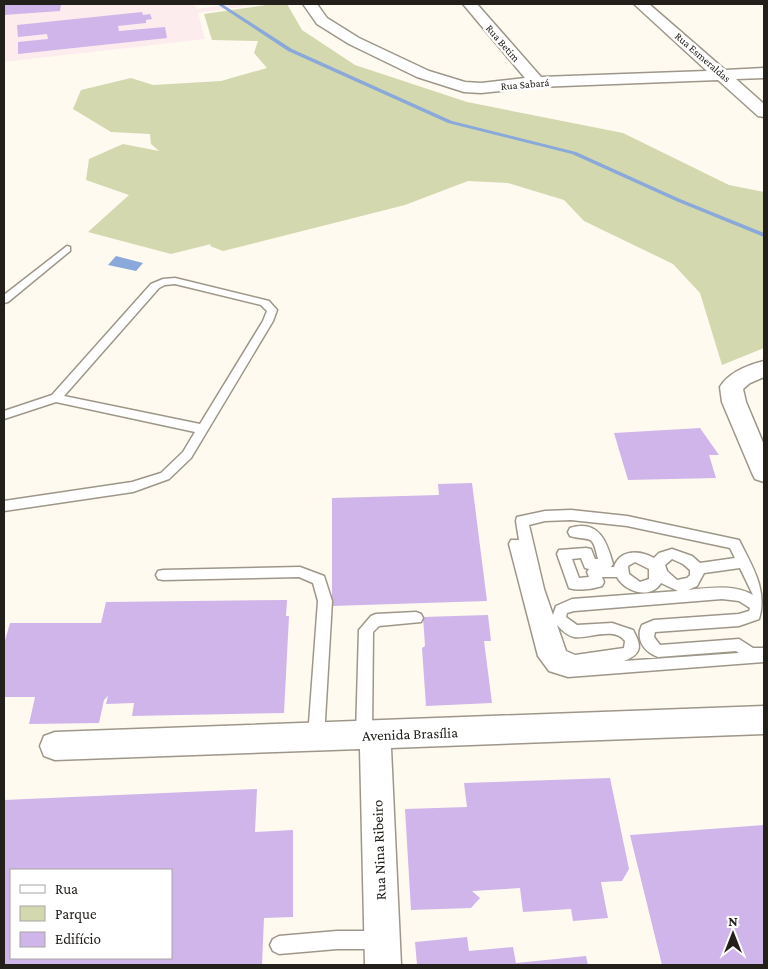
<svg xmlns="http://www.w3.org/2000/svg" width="768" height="969" font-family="'Crimson Pro',serif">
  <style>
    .education { fill: #fceced }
    .green { fill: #d3d8ae }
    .water { fill: #8aa9da }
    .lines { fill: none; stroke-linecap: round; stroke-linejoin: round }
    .stream { fill: #8aa9da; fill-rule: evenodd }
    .building { fill: #cfb5ea; fill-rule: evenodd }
    .service-casing { stroke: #9e9789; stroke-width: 3 }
    .minor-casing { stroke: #9e9789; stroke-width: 3 }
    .service { fill: #fff; fill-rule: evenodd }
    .minor { fill: #fff; fill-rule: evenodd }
    .labels { text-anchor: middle; stroke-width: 5; stroke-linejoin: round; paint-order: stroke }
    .far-street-label { font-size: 11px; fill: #23201b; stroke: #fff }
    .near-street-label { font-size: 15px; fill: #23201b; stroke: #fff }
  </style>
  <rect width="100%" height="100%" fill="#fefaf0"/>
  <polygon class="education" points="4,4 194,4 197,9 230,4 264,4 198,13 205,39 4,62"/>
  <polygon class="green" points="273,4 287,4 302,30 355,65 467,102 623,133 729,185 764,192 764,348 722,365 700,293 673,264 584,221 564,200 508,183 468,181 405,205 223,251 210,246 211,244 171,254 88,232 129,195 86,180 89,159 123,144 159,151 151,144 150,134 111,132 73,109 81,90 131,78 153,85 221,81 267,68 254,53 258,41 212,40 204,14"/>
  <polygon class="water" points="116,256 143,263 136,271 108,265"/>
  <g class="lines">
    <polygon class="stream" points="217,4 222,4 292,49 452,121 576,152 680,199 764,233 764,237 676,201 572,154 448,123 288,51"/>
  </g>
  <g class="building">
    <polygon points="4,4 61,4 60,11 4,15"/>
    <polygon points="142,12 143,15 150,14 152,19 146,20 146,23 118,26 119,31 165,27 167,38 18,54 18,42 48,39 47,34 18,37 17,25"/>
    <polygon points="700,428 719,455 709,455 716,478 628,480 614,433"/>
    <polygon points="472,483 487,601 332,606 332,498 439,495 438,484"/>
    <polygon points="287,600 286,616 289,616 284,713 132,716 134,703 106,704 108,696 104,700 99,723 29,724 35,697 4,697 4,644 10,623 101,623 106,602"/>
    <polygon points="488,615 491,641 484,641 492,703 426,706 422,648 425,646 423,617"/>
    <polygon points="610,778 629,869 622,881 601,882 608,918 573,921 571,909 523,912 520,888 472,891 480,898 471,908 411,910 405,809 467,807 464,783"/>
    <path d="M257 789 255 832 293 830V917L264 918 262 965H4V800ZM11 870H171V958H11Z"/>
    <polygon points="764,825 764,965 662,965 630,835"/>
    <polygon points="467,937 469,951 513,947 516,963 586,956 588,965 417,965 415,942"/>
  </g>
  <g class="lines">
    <g class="service-casing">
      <g id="service">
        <polygon points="67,246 70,247 70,251 8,302 4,303 4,295"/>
        <path d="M175 278 269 301 277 310 273 321 191 458 169 479 133 492 4 511V501L132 482 161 473 183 452 195 432 56 402 4 419V411L52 395 151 284 163 279ZM175 284 261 305 267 311 263 321 200 424 64 396 159 288 165 285Z"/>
        <path d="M571 510 627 516 739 540C752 566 768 590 759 619L739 626 655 632 654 637 660 645 739 639 753 648H764V662L568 677 549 671 538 656 509 544 511 540H519L516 521 517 517 545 511ZM571 520 627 526 730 548 735 558 700 563 692 556 672 549 659 553 654 558C640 550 620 549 614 567H611L613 564C607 542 599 519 570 528L568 532 570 536C591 542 592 532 598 559H595L591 549 586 548 559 550 557 554 569 588C578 591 593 589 602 586L604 582 602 577H617C625 592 651 600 661 583L678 591 572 599 556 606 553 615 544 589 529 525 545 521ZM581 558 585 568 589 569 587 572 589 577 579 578 572 559ZM672 559 683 564 690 570V575L687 578 677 580 667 571 665 565ZM635 562 649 569V579L640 582 629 574 628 566ZM740 568 753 595C733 584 710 588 688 590L697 586 704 573ZM722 599 739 601 750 608 749 611 739 614 654 620 642 625C635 639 644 652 658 657L736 651 739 653 624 661C642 654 642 646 633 630L612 623 577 625 566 617 567 613 574 611ZM557 625C561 629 567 636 574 637 589 639 614 626 625 641L624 648 575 655 566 651Z"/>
        <polygon points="300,567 324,576 332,601 324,737 321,742 316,744 311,742 308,737 318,601 313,583 299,577 163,580 158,579 156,575 158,571 163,570"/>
        <polygon points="416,612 421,614 423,618 421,622 379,626 373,632 372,735 369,740 364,742 359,740 356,735 359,630 371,616 376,614"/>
        <polygon points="337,931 381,931 387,934 390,940 387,946 381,949 337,949 279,954 273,951 270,945 273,939 279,936"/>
      </g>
    </g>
    <g class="minor-casing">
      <g id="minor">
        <polygon points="303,4 317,4 327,18 359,38 429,71 465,82 481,83 525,78 463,4 477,4 541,77 707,71 634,4 649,4 725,70 764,68 764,78 736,79 764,104 764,117 758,116 718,80 537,87 481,93 464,92 417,77 349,44 317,24"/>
        <path d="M764 361V377L750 383 743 389 746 402 764 445V482L755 479 752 473 722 402 720 387C729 372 748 365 764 361Z"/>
        <polygon points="764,706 764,734 391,748 401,965 365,965 360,749 55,760 44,756 40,746 44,736 55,732"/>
      </g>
    </g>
    <use href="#service" class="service"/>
    <use href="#minor" class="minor"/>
  </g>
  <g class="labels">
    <g class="far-street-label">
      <text transform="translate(503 43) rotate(49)" y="4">Rua Betim</text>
      <text transform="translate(703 57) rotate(41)" y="4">Rua Esmeraldas</text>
      <text transform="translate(525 84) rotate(-5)" y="4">Rua Sabará</text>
    </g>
    <g class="near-street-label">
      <text transform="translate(410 734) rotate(-2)" y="5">Avenida Brasília</text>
      <text transform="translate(379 850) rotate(-92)" y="5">Rua Nina Ribeiro</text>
    </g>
  </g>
  <rect width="768" height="969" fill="none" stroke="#23201b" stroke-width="10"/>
  <rect x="10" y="869" width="162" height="90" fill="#ffffff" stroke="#a7a6a4"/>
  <rect x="20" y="885" width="25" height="8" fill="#ffffff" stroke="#a7a6a4"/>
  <text x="55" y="894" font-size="15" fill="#23201b">Rua</text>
  <rect x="20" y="906" width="25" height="15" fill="#d3d8ae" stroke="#a7a6a4"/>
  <text x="55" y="919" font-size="15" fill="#23201b">Parque</text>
  <rect x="20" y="932" width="25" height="15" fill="#cfb5ea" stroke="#a7a6a4"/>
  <text x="55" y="944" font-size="15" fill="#23201b">Edifício</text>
  <g transform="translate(733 934)" stroke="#ffffff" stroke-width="4" paint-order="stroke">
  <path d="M0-4L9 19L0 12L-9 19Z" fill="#23201b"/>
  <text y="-8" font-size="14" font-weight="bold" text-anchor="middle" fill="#23201b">N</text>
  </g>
</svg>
